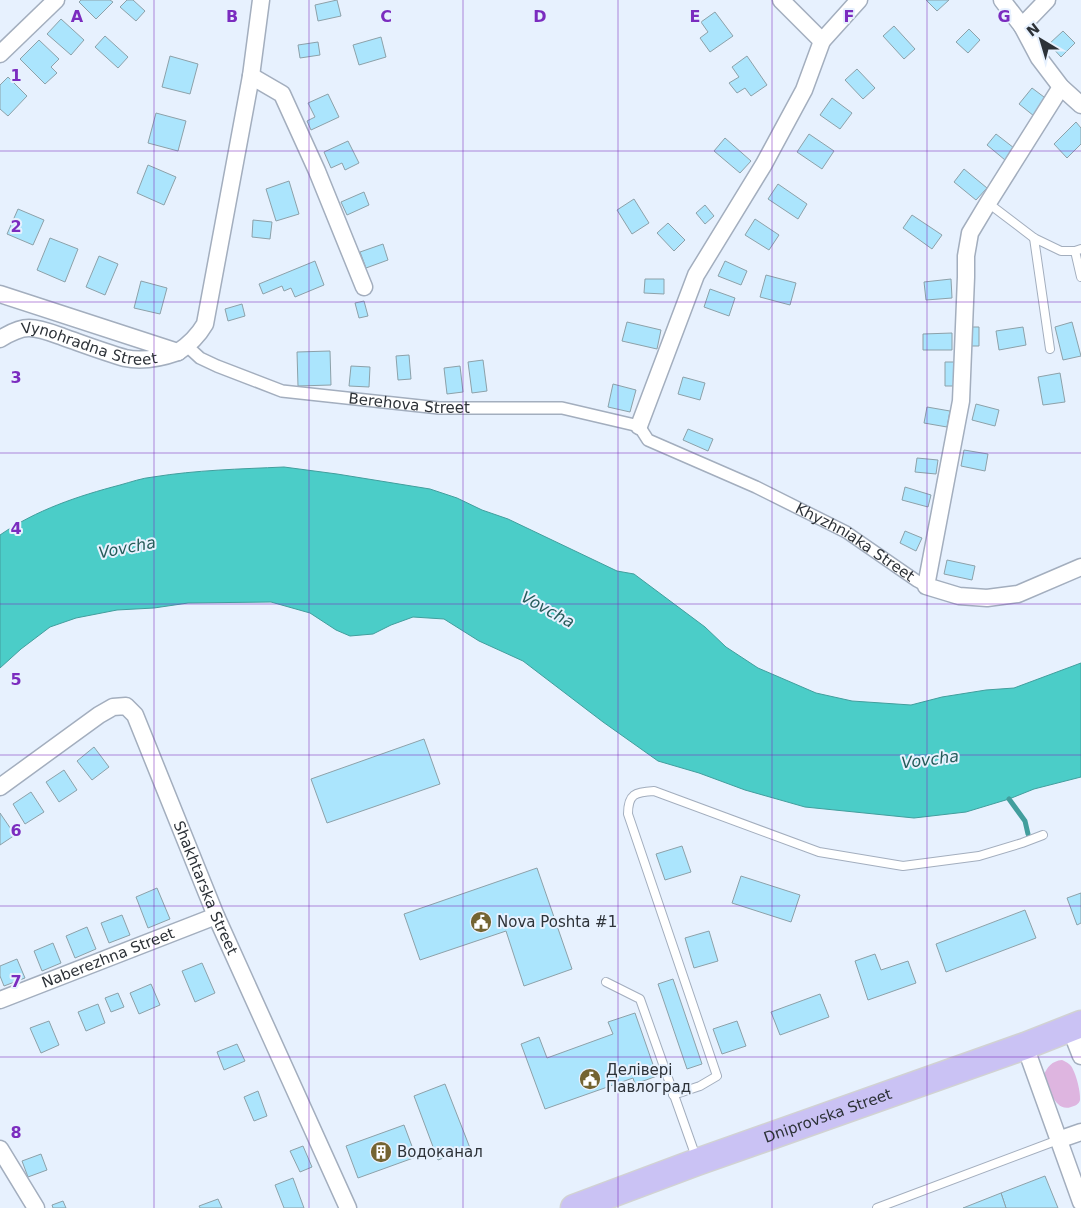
<svg xmlns="http://www.w3.org/2000/svg" width="1081" height="1208" font-family="'DejaVu Sans',sans-serif">
  <style>
    .green { fill: #deb5e0 }
    .water { fill: #4bcdc8; stroke: #429e9d }
    .lines { fill: none; stroke-linecap: round; stroke-linejoin: round }
    .stream { stroke: #429e9d; stroke-width: 5 }
    .building { fill: #abe5fd; stroke: #8da1a9 }
    .service-casing { stroke: #a3aebe; stroke-width: 10 }
    .pedestrian-casing { stroke: #a3aebe; stroke-width: 14 }
    .minor-casing { stroke: #a3aebe; stroke-width: 19 }
    .trunk-casing { stroke: #d1d2d3; stroke-width: 29 }
    .service { stroke: #fff; stroke-width: 8 }
    .pedestrian { stroke: #fff; stroke-width: 11 }
    .minor { stroke: #fff; stroke-width: 16 }
    .trunk { stroke: #cac2f4; stroke-width: 26 }
    .grid { fill: none; stroke: #7b2cbf; stroke-width: 1; stroke-opacity: 0.55 }
    .labels { text-anchor: middle; stroke-width: 4; stroke-linejoin: round; paint-order: stroke }
    .street-label { font-size: 15px; fill: #2d3238; stroke: #e7f1fe }
    .poi-label { font-size: 15px; fill: #2d3238; stroke: #e7f1fe; text-anchor: start }
    .water-label { font-size: 16px; font-style: italic; fill: #255b59; stroke: #e7f1fe }
    .grid-label { font-size: 16px; text-anchor: middle; font-weight: bold; fill: #7b2cbf; stroke: #e7f1fe; stroke-width: 4; stroke-linejoin: round; paint-order: stroke }
  </style>
  <rect width="100%" height="100%" fill="#e7f1fe"/>
  <path class="green" d="M1062 1060C1064 1061 1067 1062 1069 1064 1075 1068 1081 1092 1080 1100 1079 1104 1075 1106 1071 1107 1055 1113 1048 1086 1044 1075 1047 1067 1052 1061 1062 1060Z"/>
  <path class="water" d="M284 467 337 474 430 489 457 498 482 510 508 519 617 571 634 574 705 627 726 647 758 668 816 693 852 701 911 705 942 697 986 690 1014 688 1081 663V777L1034 789 1009 799 966 812 914 818 805 807 745 790 699 773 658 761 603 722 523 661 479 641 444 619 413 617 391 625 373 634 350 636 336 630 310 613 271 602 188 603 154 608 117 610 76 618 50 627 21 649 0 668V535C36 510 78 496 120 485 131 482 142 478 153 477 196 470 240 469 284 467Z"/>
  <g class="lines">
    <polyline class="stream" points="1009,799 1025,821 1028,834"/>
  </g>
  <g class="building">
    <polygon points="81,0 110,0 113,2 96,19 79,2"/>
    <polygon points="127,0 133,0 145,11 136,21 120,7"/>
    <polygon points="337,0 341,16 318,21 315,5"/>
    <polygon points="926,0 949,0 937,11"/>
    <polygon points="715,12 733,36 710,52 700,38 708,32 701,22"/>
    <polygon points="61,19 84,40 71,55 47,34"/>
    <polygon points="894,26 915,49 904,59 883,36"/>
    <polygon points="969,29 980,40 968,53 956,42"/>
    <polygon points="1063,31 1075,43 1061,57 1049,44"/>
    <polygon points="105,36 128,57 118,68 95,47"/>
    <polygon points="381,37 386,57 359,65 353,45"/>
    <polygon points="39,40 59,59 51,67 57,73 45,84 20,59"/>
    <polygon points="318,42 320,55 300,58 298,45"/>
    <polygon points="170,56 198,64 190,94 162,87"/>
    <polygon points="747,56 767,85 751,96 745,88 737,93 729,83 739,77 732,67"/>
    <polygon points="857,69 875,88 863,99 845,80"/>
    <polygon points="8,77 27,96 8,116 0,109 0,85"/>
    <polygon points="1032,88 1048,100 1034,116 1019,104"/>
    <polygon points="328,94 339,117 311,130 307,121 315,117 308,103"/>
    <polygon points="832,98 852,113 840,129 820,115"/>
    <polygon points="156,113 186,121 178,151 148,143"/>
    <polygon points="1076,122 1081,128 1081,144 1067,158 1054,144"/>
    <polygon points="809,134 834,151 822,169 797,152"/>
    <polygon points="996,134 1014,148 1005,160 987,145"/>
    <polygon points="725,138 751,161 740,173 714,151"/>
    <polygon points="348,141 359,163 345,170 342,163 331,168 324,152"/>
    <polygon points="148,165 176,177 164,205 137,193"/>
    <polygon points="964,169 987,188 976,200 954,182"/>
    <polygon points="289,181 299,214 276,221 266,189"/>
    <polygon points="778,184 807,204 798,219 768,199"/>
    <polygon points="364,192 369,205 347,215 341,202"/>
    <polygon points="634,199 649,223 632,234 617,210"/>
    <polygon points="705,205 714,216 705,224 696,213"/>
    <polygon points="18,209 44,220 33,245 7,234"/>
    <polygon points="912,215 942,235 932,249 903,228"/>
    <polygon points="755,219 779,235 769,250 745,235"/>
    <polygon points="253,220 272,222 270,239 252,237"/>
    <polygon points="668,223 685,240 674,251 657,233"/>
    <polygon points="50,238 78,249 65,282 37,270"/>
    <polygon points="383,244 388,260 366,268 360,252"/>
    <polygon points="99,256 118,264 105,295 86,287"/>
    <polygon points="315,261 324,285 295,297 291,288 284,291 282,286 263,294 259,284"/>
    <polygon points="725,261 747,271 741,285 718,276"/>
    <polygon points="766,275 796,283 790,305 760,297"/>
    <polygon points="645,279 664,279 664,294 644,293"/>
    <polygon points="951,279 952,298 926,300 924,282"/>
    <polygon points="141,281 167,288 160,314 134,308"/>
    <polygon points="710,289 735,298 729,316 704,307"/>
    <polygon points="364,301 368,316 359,318 355,303"/>
    <polygon points="242,304 245,316 228,321 225,309"/>
    <polygon points="627,322 661,330 657,349 622,341"/>
    <polygon points="1072,322 1081,356 1063,360 1055,327"/>
    <polygon points="967,327 979,327 979,346 968,346"/>
    <polygon points="1023,327 1026,345 999,350 996,331"/>
    <polygon points="952,333 952,350 923,350 923,334"/>
    <polygon points="330,351 331,385 298,386 297,352"/>
    <polygon points="409,355 411,379 398,380 396,356"/>
    <polygon points="483,360 487,391 472,393 468,362"/>
    <polygon points="945,362 957,362 958,386 945,386"/>
    <polygon points="351,366 370,367 369,387 349,386"/>
    <polygon points="460,366 463,392 447,394 444,368"/>
    <polygon points="1060,373 1065,402 1043,405 1038,377"/>
    <polygon points="683,377 705,383 700,400 678,394"/>
    <polygon points="613,384 636,390 630,412 608,407"/>
    <polygon points="976,404 999,410 995,426 972,420"/>
    <polygon points="927,407 950,411 947,427 924,423"/>
    <polygon points="688,429 713,439 708,451 683,440"/>
    <polygon points="964,450 988,454 985,471 961,466"/>
    <polygon points="917,458 938,460 936,474 915,472"/>
    <polygon points="905,487 931,495 928,507 902,500"/>
    <polygon points="905,531 922,538 916,551 900,543"/>
    <polygon points="947,560 975,566 972,580 944,574"/>
    <polygon points="424,739 440,784 327,823 311,779"/>
    <polygon points="94,747 109,767 92,780 77,761"/>
    <polygon points="64,770 77,790 59,802 46,782"/>
    <polygon points="31,792 44,812 25,824 13,804"/>
    <polygon points="0,813 15,835 0,845"/>
    <polygon points="682,846 691,872 665,880 656,854"/>
    <polygon points="537,868 572,969 524,986 506,931 420,960 404,914"/>
    <polygon points="741,876 800,895 791,922 732,903"/>
    <polygon points="157,888 170,919 148,928 136,897"/>
    <polygon points="1081,893 1081,923 1077,925 1067,898"/>
    <polygon points="1025,910 1036,938 946,972 936,944"/>
    <polygon points="122,915 130,935 109,943 101,923"/>
    <polygon points="87,927 96,949 75,958 66,936"/>
    <polygon points="709,931 718,961 694,968 685,938"/>
    <polygon points="53,943 61,963 42,971 34,951"/>
    <polygon points="875,954 881,970 908,961 916,983 868,1000 855,961"/>
    <polygon points="17,959 25,978 4,986 0,976 0,966"/>
    <polygon points="202,963 215,993 195,1002 182,971"/>
    <polygon points="673,979 702,1064 687,1069 658,984"/>
    <polygon points="151,984 160,1005 139,1014 130,993"/>
    <polygon points="118,993 124,1007 111,1012 105,998"/>
    <polygon points="820,994 829,1017 780,1035 771,1012"/>
    <polygon points="98,1004 105,1023 86,1031 78,1012"/>
    <polygon points="635,1013 657,1076 635,1084 633,1078 545,1109 521,1044 539,1037 547,1058 613,1034 608,1022"/>
    <polygon points="49,1021 59,1045 41,1053 30,1028"/>
    <polygon points="737,1021 746,1046 722,1054 713,1029"/>
    <polygon points="237,1044 245,1061 224,1070 217,1052"/>
    <polygon points="445,1084 470,1148 438,1160 414,1096"/>
    <polygon points="258,1091 267,1116 254,1121 244,1097"/>
    <polygon points="404,1125 416,1157 358,1178 346,1146"/>
    <polygon points="303,1146 312,1167 300,1172 290,1151"/>
    <polygon points="41,1154 47,1170 28,1177 22,1161"/>
    <polygon points="1045,1176 1058,1208 1006,1208 1001,1193"/>
    <polygon points="293,1178 304,1208 284,1208 275,1185"/>
    <polygon points="1001,1193 1006,1208 963,1208"/>
    <polygon points="218,1199 222,1208 200,1208 199,1206"/>
    <polygon points="63,1201 66,1208 53,1208 52,1205"/>
  </g>
  <g class="lines">
    <g class="service-casing">
      <g id="service">
        <polyline points="988,203 1034,238 1061,251 1075,251 1081,249"/>
        <polyline points="1034,238 1050,349"/>
        <polyline points="1075,251 1081,277"/>
        <polyline points="606,982 640,999 696,1157"/>
        <path d="M673 1095 700 1086 717 1076 628 814C628 794 635 792 654 791L819 852 903 866 979 856 1022 843 1043 835"/>
        <polyline points="877,1208 1058,1140"/>
      </g>
    </g>
    <g class="pedestrian-casing">
      <g id="pedestrian">
        <path id="s1" d="M187 346 200 358 217 366 282 391 439 408H562L639 426 648 440 756 487 846 532 917 581 926 586"/>
      </g>
    </g>
    <g class="minor-casing">
      <g id="minor">
        <polyline points="781,0 822,41"/>
        <polyline points="1002,0 1022,26 1047,0"/>
        <polyline points="1022,26 1039,58 1061,87 1081,105"/>
        <polyline points="0,54 56,0"/>
        <polyline points="251,76 282,94 317,171 364,287"/>
        <polyline points="1061,87 988,203 970,233 966,256 966,277 961,401 926,586 959,596 987,598 1018,594 1081,567"/>
        <path d="M0 294 178 352C190 344 198 336 205 324L251 76 261 0"/>
        <path id="s2" d="M0 339C8 334 19 328 29 328 40 328 52 333 63 337 83 344 104 352 125 358 143 362 161 358 178 352"/>
        <polyline points="639,426 696,275 764,164 804,90 822,41 859,0"/>
        <path id="s3" d="M0 787 99 715 113 707 126 706 135 715 216 916 348 1208"/>
        <path id="s4" d="M0 1000 216 916"/>
        <polyline points="1070,1028 1081,1056"/>
        <polyline points="1025,1046 1081,1202"/>
        <polyline points="1058,1140 1081,1132"/>
        <polyline points="0,1149 36,1208"/>
      </g>
    </g>
    <g class="trunk-casing">
      <g id="trunk">
        <path id="s5" d="M574 1208 697 1162 1025 1046 1081 1024"/>
      </g>
    </g>
    <use href="#service" class="service"/>
    <use href="#pedestrian" class="pedestrian"/>
    <use href="#minor" class="minor"/>
    <use href="#trunk" class="trunk"/>
  </g>
  <path class="grid" d="M154 0V1208M309 0V1208M463 0V1208M618 0V1208M772 0V1208M927 0V1208M0 151H1081M0 302H1081M0 453H1081M0 604H1081M0 755H1081M0 906H1081M0 1057H1081"/>
  <defs>
    <g id="civic-disc" transform="scale(1.125)"><circle r="9.5" fill="#746432" stroke="#e7f1fe"/><path d="M-.6-6.5H3V-4.5H.6V-3L4-1V1h2V6H-6V1h2V-1L-.6-3ZM-1.2 2.5V6h2.4V2.5Z" fill="#fff"/></g>
    <g id="building-disc" transform="scale(1.125)"><circle r="9.5" fill="#746432" stroke="#e7f1fe"/><path d="M-4-6H4V6H1V3H-1V6H-4ZM-2.5-4.3h1.7v1.8h-1.7ZM.8-4.3h1.7v1.8H.8ZM-2.5-1h1.7V.8h-1.7ZM.8-1h1.7V.8H.8Z" fill="#fff"/></g>
  </defs>
  <g fill-rule="evenodd">
    <use href="#civic-disc" x="481" y="922"/>
    <use href="#civic-disc" x="590" y="1079"/>
    <use href="#building-disc" x="381" y="1152"/>
  </g>
  <g class="labels">
    <g class="street-label">
      <text dy="5" stroke="none"><textPath href="#s2" startOffset="94">Vynohradna Street</textPath></text>
      <text dy="5" stroke="none"><textPath href="#s1" startOffset="234">Berehova Street</textPath></text>
      <text dy="5" stroke="none"><textPath href="#s1" startOffset="714">Khyzhniaka Street</textPath></text>
      <text dy="5" stroke="none"><textPath href="#s3" startOffset="351">Shakhtarska Street</textPath></text>
      <text dy="5" stroke="none"><textPath href="#s4" startOffset="116">Naberezhna Street</textPath></text>
      <text dy="5" stroke="none"><textPath href="#s5" startOffset="270">Dniprovska Street</textPath></text>
    </g>
    <g class="poi-label">
      <text x="497" y="927">Nova Poshta #1</text>
      <text x="606" y="1075">Делівері<tspan x="606" dy="17">Павлоград</tspan></text>
      <text x="397" y="1157">Водоканал</text>
    </g>
    <g class="water-label">
      <text transform="translate(127 547) rotate(-11)" y="6">Vovcha</text>
      <text transform="translate(548 609) rotate(29)" y="6">Vovcha</text>
      <text transform="translate(930 759) rotate(-7)" y="6">Vovcha</text>
    </g>
  </g>
  <g class="grid-label">
    <text x="77" y="22">A</text>
    <text x="232" y="22">B</text>
    <text x="386" y="22">C</text>
    <text x="540" y="22">D</text>
    <text x="695" y="22">E</text>
    <text x="849" y="22">F</text>
    <text x="1004" y="22">G</text>
    <text x="16" y="81">1</text>
    <text x="16" y="232">2</text>
    <text x="16" y="383">3</text>
    <text x="16" y="534">4</text>
    <text x="16" y="685">5</text>
    <text x="16" y="836">6</text>
    <text x="16" y="987">7</text>
    <text x="16" y="1138">8</text>
  </g>
  <g transform="translate(1041 40) rotate(322)" stroke="#e7f1fe" stroke-width="4" paint-order="stroke">
  <path d="M0-4L9 19L0 12L-9 19Z" fill="#2d3238"/>
  <text y="-8" font-size="14" font-weight="bold" text-anchor="middle" fill="#2d3238">N</text>
  </g>
</svg>
